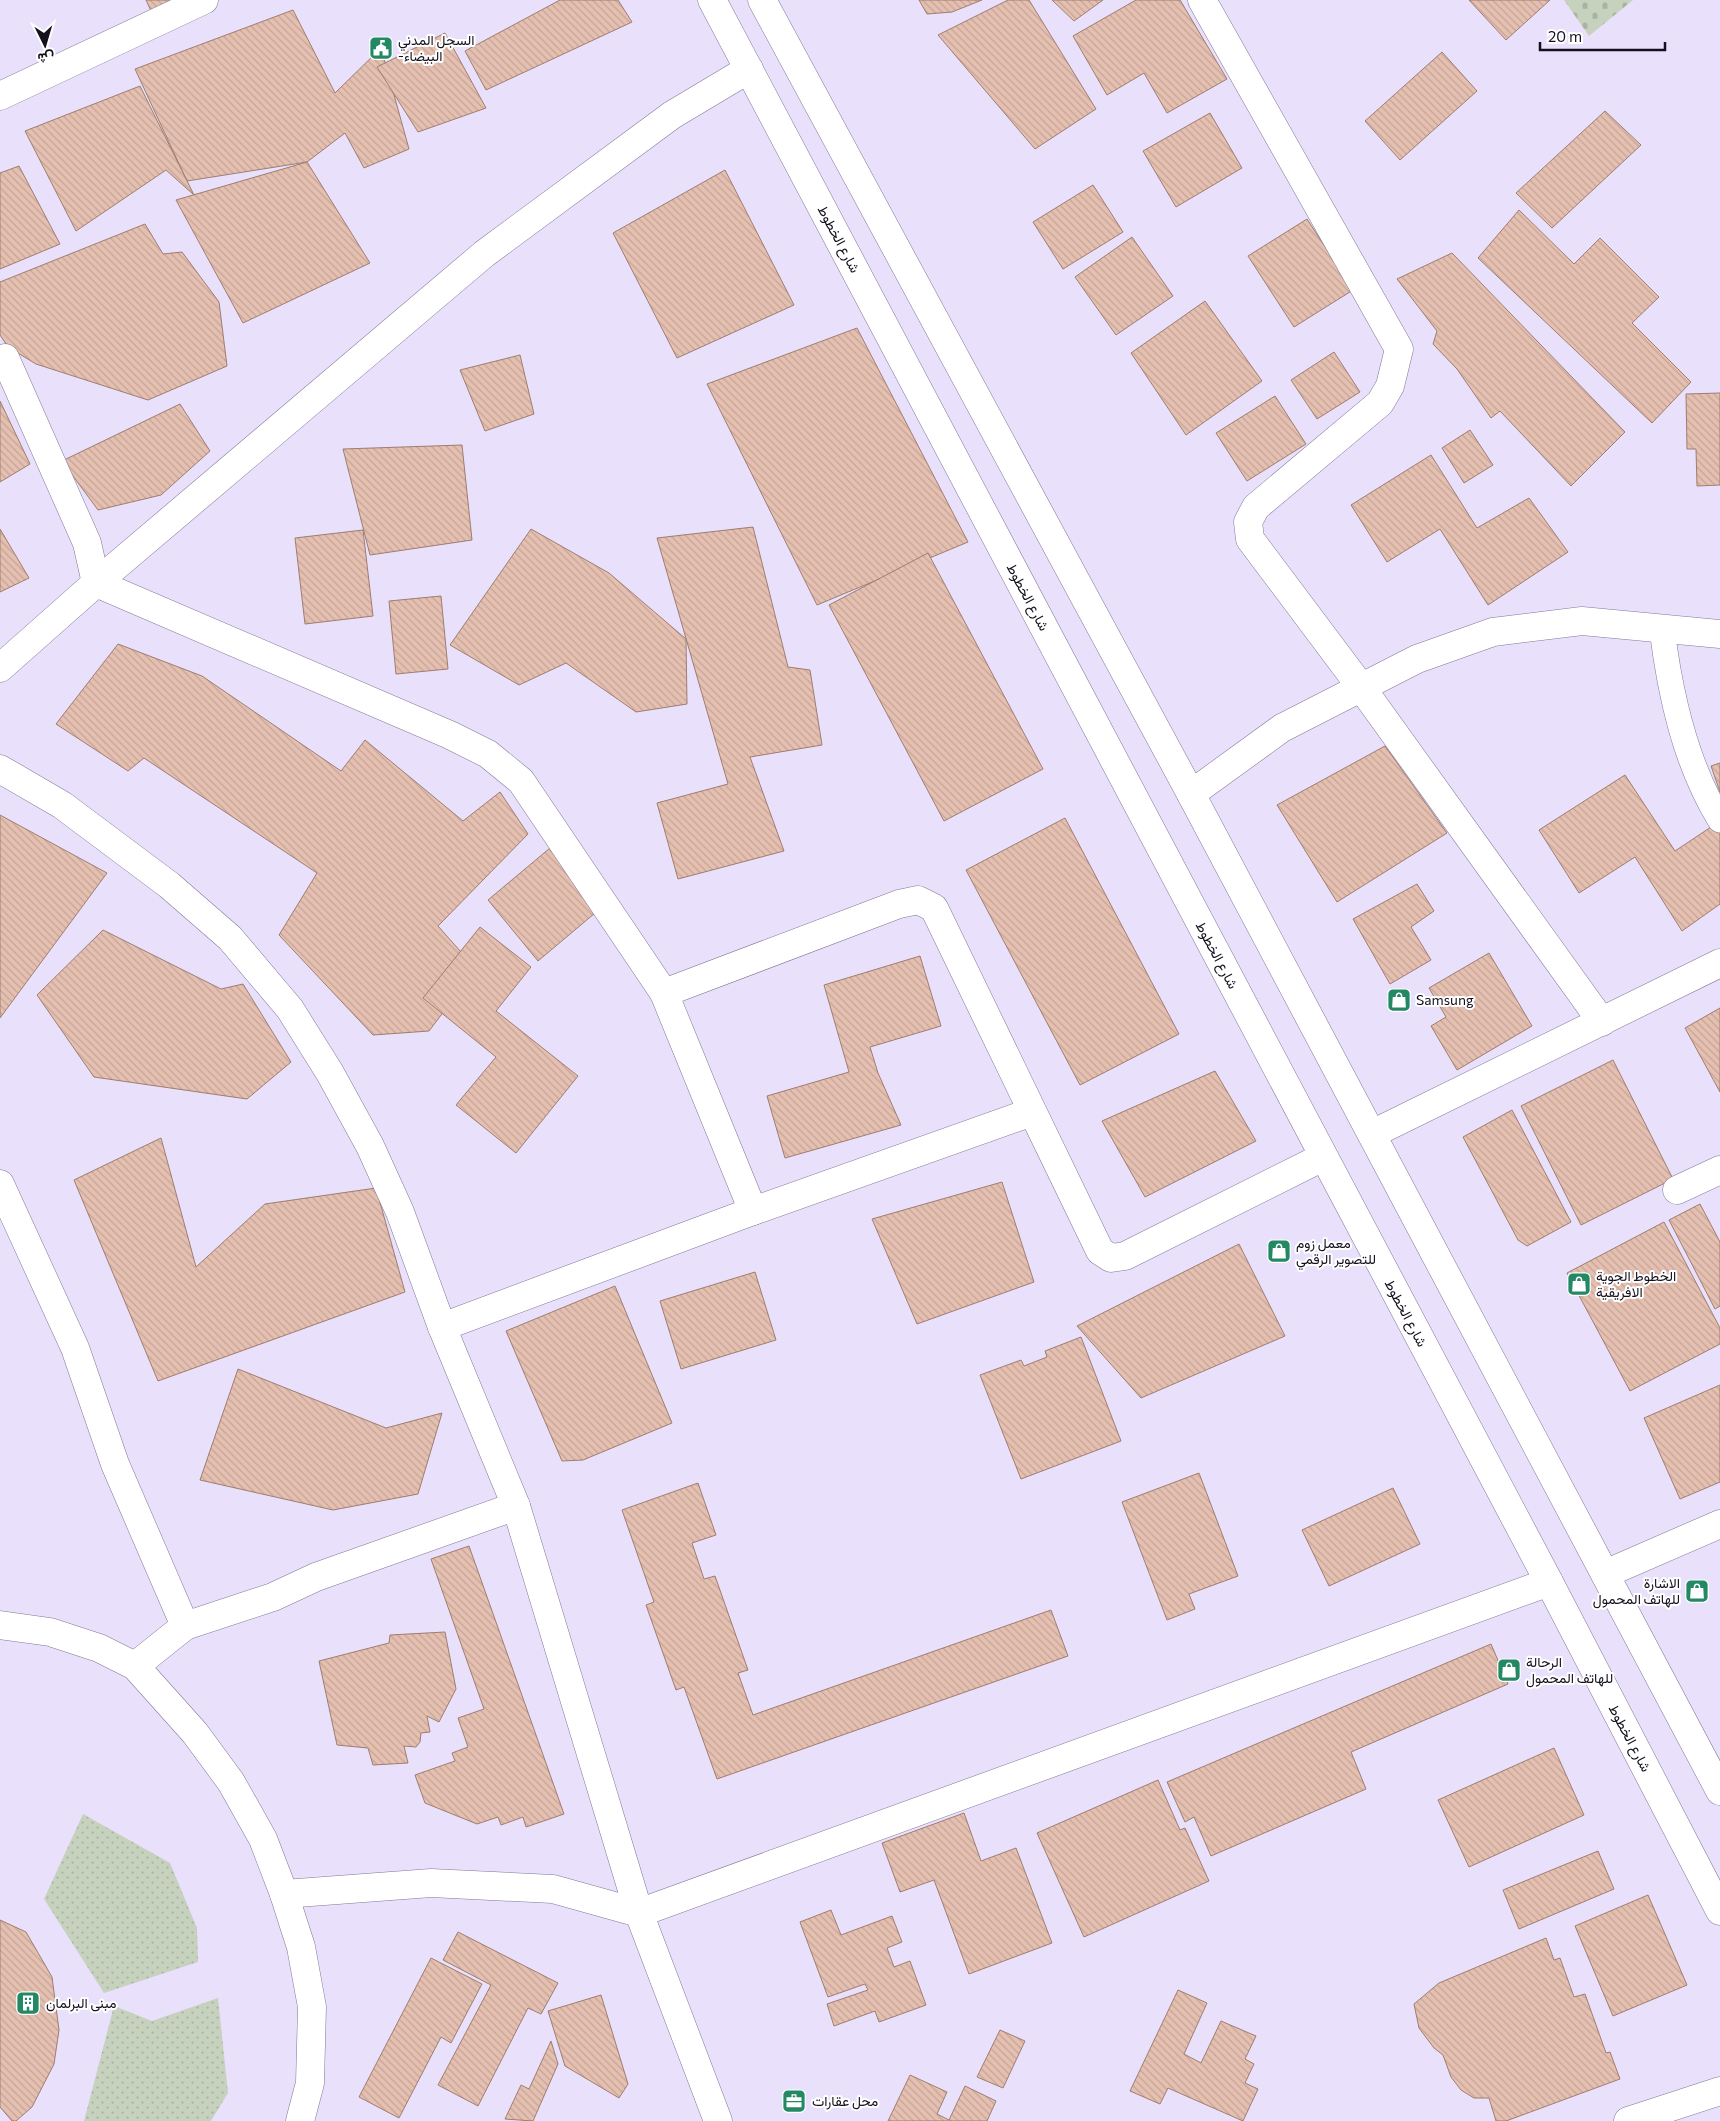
<svg xmlns="http://www.w3.org/2000/svg" width="1720" height="2121" font-family="Commissioner,Vazirmatn,sans-serif">
  <style>
    .cemetery { fill: url(#cemetery-stones) }
    .park { fill: url(#park-dots) }
    .building { fill: url(#building-back-hatch); stroke: #9f7d6f }
    .lines { fill: none; stroke-linecap: round; stroke-linejoin: round }
    .service-casing { stroke: #827897; stroke-width: 26 }
    .minor-casing { stroke: #827897; stroke-width: 29 }
    .tertiary-casing { stroke: #827897; stroke-width: 29 }
    .service { stroke: #fff; stroke-width: 25 }
    .minor { stroke: #fff; stroke-width: 28 }
    .tertiary { stroke: #fff; stroke-width: 28 }
    .labels { text-anchor: middle; stroke-width: 4; stroke-linejoin: round; paint-order: stroke }
    .poi-label { font-size: 14px; fill: #14101c; stroke: #fff; text-anchor: start }
    .street-label { font-size: 14px; fill: #14101c; stroke: #fff }
  </style>
  <defs>
    <pattern id="cemetery-stones" width="16" height="16" patternUnits="userSpaceOnUse" patternTransform="scale(1.25)"><rect width="16" height="16" fill="#c6d2bd"/><path d="M2 7V4a2 2 0 0 1 4 0v3zM10 15v-3a2 2 0 0 1 4 0v3z" fill="#a9b3a2"/></pattern>
    <pattern id="park-dots" width="8" height="8" patternUnits="userSpaceOnUse" patternTransform="scale(1.25)"><rect width="8" height="8" fill="#c6d2bd"/><path d="M2 2h.1M6 6h.1" fill="none" stroke="#a9b3a2" stroke-width="1.8" stroke-linecap="round"/></pattern>
    <pattern id="building-back-hatch" width="6" height="6" patternUnits="userSpaceOnUse" patternTransform="scale(1.25)"><rect width="6" height="6" fill="#e5c0b1"/><path d="M-1 5l2 2M0 0l6 6M5-1l2 2" fill="none" stroke="#c4a498"/></pattern>
  </defs>
  <rect width="100%" height="100%" fill="#e9e0fc"/>
  <polygon class="cemetery" points="1564,0 1633,0 1589,36"/>
  <g class="park">
    <polygon points="83,1814 170,1863 197,1928 198,1962 104,1993 44,1899"/>
    <polygon points="218,1998 228,2093 211,2121 84,2121 114,2006 152,2021"/>
  </g>
  <g class="building">
    <polygon points="146,0 179,0 152,13"/>
    <polygon points="560,0 618,0 632,22 486,90 465,51"/>
    <polygon points="919,0 982,0 952,12 927,14"/>
    <polygon points="1008,0 1029,0 1096,109 1035,149 938,35"/>
    <polygon points="1052,0 1103,0 1074,21"/>
    <polygon points="1136,0 1180,0 1227,79 1167,113 1144,73 1107,95 1073,36"/>
    <polygon points="1469,0 1550,0 1506,40"/>
    <polygon points="293,10 335,93 381,48 409,149 364,168 345,133 307,162 187,181 135,69"/>
    <polygon points="445,33 486,108 418,132 377,67"/>
    <polygon points="1442,52 1477,91 1400,160 1365,121"/>
    <polygon points="140,86 194,195 166,170 76,231 25,131"/>
    <polygon points="1605,111 1641,145 1552,228 1516,193"/>
    <polygon points="1210,113 1242,168 1176,207 1143,151"/>
    <polygon points="307,162 370,263 243,323 176,200"/>
    <polygon points="19,166 60,244 0,269 0,173"/>
    <polygon points="725,170 794,305 677,358 613,233"/>
    <polygon points="1093,185 1123,232 1063,269 1033,222"/>
    <polygon points="1519,210 1574,264 1600,238 1659,297 1632,323 1691,382 1652,423 1478,258"/>
    <polygon points="1307,219 1353,290 1294,327 1248,256"/>
    <polygon points="145,224 163,254 182,252 219,302 227,366 148,400 36,364 8,347 0,335 0,282"/>
    <polygon points="1132,237 1173,296 1116,335 1075,277"/>
    <polygon points="1452,253 1625,432 1571,486 1500,411 1491,418 1457,369 1433,344 1437,331 1397,279"/>
    <polygon points="1205,301 1262,381 1186,435 1131,353"/>
    <polygon points="857,328 968,542 817,605 707,384"/>
    <polygon points="1334,352 1360,392 1317,419 1291,380"/>
    <polygon points="520,355 534,414 485,431 460,370"/>
    <polygon points="1720,393 1720,485 1697,486 1696,449 1687,449 1686,394"/>
    <polygon points="1275,396 1306,444 1247,481 1216,433"/>
    <polygon points="0,401 30,464 0,482"/>
    <polygon points="180,404 210,451 161,495 98,510 62,461"/>
    <polygon points="1470,430 1493,465 1464,483 1442,448"/>
    <polygon points="462,445 472,540 370,555 343,449"/>
    <polygon points="1431,455 1477,528 1529,498 1568,552 1488,605 1440,529 1387,562 1351,505"/>
    <polygon points="753,527 788,667 810,670 822,745 750,757 784,851 678,879 657,803 728,784 657,538"/>
    <polygon points="0,529 29,578 0,592"/>
    <polygon points="531,529 609,573 686,639 687,704 636,712 566,663 519,685 450,645"/>
    <polygon points="363,530 373,616 305,624 295,538"/>
    <polygon points="928,553 1043,769 944,821 829,605"/>
    <polygon points="441,596 448,669 396,674 389,601"/>
    <polygon points="118,644 202,676 341,771 365,740 463,821 500,792 528,834 438,926 476,969 429,1031 373,1035 279,935 317,873 144,758 128,771 56,724"/>
    <polygon points="1385,746 1447,833 1337,902 1277,805"/>
    <polygon points="1720,763 1720,792 1711,766"/>
    <polygon points="1625,775 1675,851 1717,823 1720,827 1720,904 1682,931 1635,857 1579,893 1539,830"/>
    <polygon points="0,815 107,873 0,1018"/>
    <polygon points="1065,818 1179,1034 1080,1085 966,870"/>
    <polygon points="550,848 601,908 538,961 488,900"/>
    <polygon points="1417,884 1434,911 1411,927 1431,960 1390,984 1353,919"/>
    <polygon points="480,927 531,967 496,1011 578,1076 516,1153 456,1105 496,1057 423,998"/>
    <polygon points="103,930 221,989 243,984 291,1062 247,1099 94,1077 37,995"/>
    <polygon points="1489,953 1532,1026 1457,1070 1431,1026 1446,1017 1429,988"/>
    <polygon points="920,956 941,1026 870,1047 878,1073 901,1125 785,1158 767,1096 849,1072 824,985"/>
    <polygon points="1720,1008 1720,1092 1685,1028"/>
    <polygon points="1613,1060 1673,1179 1581,1225 1521,1106"/>
    <polygon points="1215,1071 1256,1141 1145,1197 1102,1121"/>
    <polygon points="1512,1110 1571,1222 1527,1246 1518,1240 1463,1137"/>
    <polygon points="161,1138 196,1267 265,1204 376,1188 405,1292 158,1381 74,1180"/>
    <polygon points="1002,1182 1034,1282 917,1324 872,1219"/>
    <polygon points="1700,1204 1720,1242 1720,1306 1715,1309 1669,1220"/>
    <polygon points="1664,1222 1720,1328 1720,1344 1630,1391 1567,1273"/>
    <polygon points="1239,1244 1285,1336 1141,1398 1077,1326"/>
    <polygon points="755,1272 776,1340 681,1369 660,1301"/>
    <polygon points="615,1286 672,1423 583,1460 562,1461 506,1331"/>
    <polygon points="1081,1337 1121,1441 1021,1479 980,1375 1021,1360 1024,1366 1047,1357 1045,1351"/>
    <polygon points="238,1369 386,1428 442,1413 418,1494 333,1510 200,1480"/>
    <polygon points="1720,1385 1720,1482 1680,1499 1644,1418"/>
    <polygon points="1199,1473 1238,1576 1189,1594 1195,1609 1167,1620 1122,1502"/>
    <polygon points="698,1483 716,1535 692,1543 704,1579 715,1576 748,1670 738,1673 753,1715 1051,1610 1068,1656 717,1779 684,1687 676,1690 646,1605 654,1602 622,1510"/>
    <polygon points="1393,1488 1420,1544 1329,1586 1302,1530"/>
    <polygon points="469,1546 564,1814 526,1827 523,1817 501,1825 498,1817 477,1824 425,1803 415,1775 455,1761 452,1753 468,1747 458,1718 484,1709 431,1559"/>
    <polygon points="445,1632 456,1689 439,1722 427,1716 430,1732 421,1733 420,1742 416,1747 404,1746 408,1763 373,1765 368,1748 337,1745 319,1661 389,1643 390,1635"/>
    <polygon points="1491,1644 1508,1684 1351,1752 1366,1789 1211,1856 1194,1817 1185,1822 1167,1782"/>
    <polygon points="1554,1748 1584,1815 1469,1867 1438,1800"/>
    <polygon points="1158,1780 1180,1830 1185,1828 1209,1881 1084,1937 1037,1833"/>
    <polygon points="964,1813 981,1861 1016,1848 1052,1943 969,1974 934,1880 900,1892 882,1843"/>
    <polygon points="1598,1851 1614,1889 1519,1929 1503,1890"/>
    <polygon points="1648,1895 1687,1985 1613,2016 1575,1926"/>
    <polygon points="831,1910 841,1935 892,1916 902,1942 887,1948 894,1967 910,1961 926,2005 879,2022 875,2011 834,2026 827,2004 868,1990 865,1984 828,1997 800,1922"/>
    <polygon points="0,1920 26,1932 52,1977 59,2030 54,2064 32,2107 16,2121 12,2121 0,2107"/>
    <polygon points="458,1932 558,1983 541,2014 528,2008 478,2106 438,2085 491,1985 443,1960"/>
    <polygon points="1546,1938 1554,1960 1560,1958 1574,1997 1585,1994 1606,2053 1610,2052 1620,2079 1506,2121 1496,2121 1489,2098 1474,2098 1461,2090 1451,2077 1443,2055 1434,2048 1419,2028 1414,2004 1439,1983"/>
    <polygon points="431,1958 482,1984 451,2043 441,2037 399,2118 359,2097"/>
    <polygon points="1178,1990 1207,2003 1184,2054 1201,2063 1221,2021 1256,2036 1245,2059 1254,2064 1245,2083 1258,2089 1243,2121 1168,2088 1160,2104 1130,2091"/>
    <polygon points="601,1995 628,2084 619,2098 565,2066 548,2011"/>
    <polygon points="1000,2030 1025,2041 1003,2088 977,2077"/>
    <polygon points="551,2041 558,2064 533,2121 505,2119 521,2085 529,2089"/>
    <polygon points="910,2075 947,2092 937,2114 949,2120 965,2086 996,2101 987,2121 888,2121"/>
  </g>
  <g class="lines">
    <g class="service-casing">
      <path id="service" d="M1662 629C1670 694 1685 763 1720 820"/>
    </g>
    <g class="minor-casing">
      <g id="minor">
        <polyline points="1202,0 1399,349 1390,386 1380,403 1256,507 1248,522 1250,539 1361,687 1602,1022"/>
        <polyline points="0,96 204,0"/>
        <polyline points="0,360 5,358 87,543 96,583 450,735 488,754 521,781 664,993 899,904 918,900 934,908 1100,1251 1111,1258 1125,1256 1323,1157"/>
        <polyline points="0,668 96,583 484,254 672,115 749,69"/>
        <polyline points="0,769 62,805 169,885 230,938 290,1009 330,1073 370,1146 400,1212 442,1327 516,1506 639,1913 718,2121"/>
        <polyline points="1191,794 1282,728 1417,659 1493,632 1582,621 1720,634"/>
        <polyline points="664,993 753,1211"/>
        <polyline points="1372,1134 1720,963"/>
        <polyline points="0,1184 75,1348 115,1464 185,1626"/>
        <polyline points="1677,1190 1720,1170"/>
        <polyline points="442,1327 753,1211 1032,1112"/>
        <polyline points="1605,1574 1720,1524"/>
        <polyline points="0,1625 50,1632 99,1648 135,1666 195,1733 231,1782 263,1839 284,1894 301,1947 312,2007 310,2083 300,2121"/>
        <polyline points="135,1666 185,1626 273,1597 316,1577 516,1506"/>
        <polyline points="284,1894 431,1883 553,1889 639,1913 1549,1582"/>
        <polyline points="1628,2121 1720,2091"/>
      </g>
    </g>
    <g class="tertiary-casing">
      <g id="tertiary">
        <polyline points="712,0 1549,1582 1720,1911"/>
        <polyline points="762,0 1191,794 1720,1791"/>
      </g>
    </g>
    <use href="#service" class="service"/>
    <use href="#minor" class="minor"/>
    <use href="#tertiary" class="tertiary"/>
  </g>
  <defs>
    <g id="civic-square" transform="scale(1.25)"><rect x="-9" y="-9" width="18" height="18" rx="4" fill="#238863" stroke="#fff"/><path d="M-.6-6.5H3V-4.5H.6V-3L4-1V1h2V6H-6V1h2V-1L-.6-3ZM-1.2 2.5V6h2.4V2.5Z" fill="#fff"/></g>
    <g id="shop-square" transform="scale(1.25)"><rect x="-9" y="-9" width="18" height="18" rx="4" fill="#238863" stroke="#fff"/><path d="M-5-2.5h2.3a2.7 3.5 0 0 1 5.4 0H5L5.5 6h-11ZM-1.5-2.5h3a1.5 2.3 0 0 0-3 0Z" fill="#fff"/></g>
    <g id="building-square" transform="scale(1.25)"><rect x="-9" y="-9" width="18" height="18" rx="4" fill="#238863" stroke="#fff"/><path d="M-4-6H4V6H1V3H-1V6H-4ZM-2.5-4.3h1.7v1.8h-1.7ZM.8-4.3h1.7v1.8H.8ZM-2.5-1h1.7V.8h-1.7ZM.8-1h1.7V.8H.8Z" fill="#fff"/></g>
    <g id="office-square" transform="scale(1.25)"><rect x="-9" y="-9" width="18" height="18" rx="4" fill="#238863" stroke="#fff"/><path d="M-6-3h4V-5.5h4V-3h4V5H-6ZM-1-4.5V-3h2v-1.5ZM-6 0V1H6V0Z" fill="#fff"/></g>
  </defs>
  <g fill-rule="evenodd">
    <use href="#civic-square" x="381" y="48"/>
    <use href="#shop-square" x="1399" y="1000"/>
    <use href="#shop-square" x="1279" y="1251"/>
    <use href="#shop-square" x="1579" y="1284"/>
    <use href="#shop-square" x="1697" y="1591"/>
    <use href="#shop-square" x="1509" y="1670"/>
    <use href="#building-square" x="28" y="2003"/>
    <use href="#office-square" x="794" y="2101"/>
  </g>
  <g class="labels">
    <g class="poi-label">
      <text x="398" y="45">السجل المدني<tspan x="398" dy="16">-البيضاء</tspan></text>
      <text x="1416" y="1005">Samsung</text>
      <text x="1296" y="1248">معمل زوم<tspan x="1296" dy="16">للتصوير الرقمي</tspan></text>
      <text x="1596" y="1281">الخطوط الجوية<tspan x="1596" dy="16">الافريقية</tspan></text>
      <text x="1680" y="1588" text-anchor="end">الاشارة<tspan x="1680" dy="16">للهاتف المحمول</tspan></text>
      <text x="1526" y="1667">الرحالة<tspan x="1526" dy="16">للهاتف المحمول</tspan></text>
      <text x="46" y="2008">مبنى البرلمان</text>
      <text x="812" y="2106">محل عقارات</text>
    </g>
    <g class="street-label">
      <text transform="translate(839 239) rotate(62)" y="5">شارع الخطوط</text>
      <text transform="translate(1028 597) rotate(62)" y="5">شارع الخطوط</text>
      <text transform="translate(1217 955) rotate(62)" y="5">شارع الخطوط</text>
      <text transform="translate(1406 1313) rotate(62)" y="5">شارع الخطوط</text>
      <text transform="translate(1630 1738) rotate(62)" y="5">شارع الخطوط</text>
    </g>
  </g>
  <g transform="translate(45 45) rotate(175)" stroke="#ffffff" stroke-width="4" paint-order="stroke">
  <path d="M0-4L9 19L0 12L-9 19Z" fill="#14101c"/>
  <text y="-8" font-size="14" font-weight="bold" text-anchor="middle" fill="#14101c">ش</text>
  </g>
  <path d="M1540 42v8h125v-8" fill="none" stroke="#14101c" stroke-width="2.5"/>
  <text x="1548" y="42" font-size="15" fill="#14101c" stroke="#ffffff" stroke-width="4" paint-order="stroke">20 m</text>
</svg>
